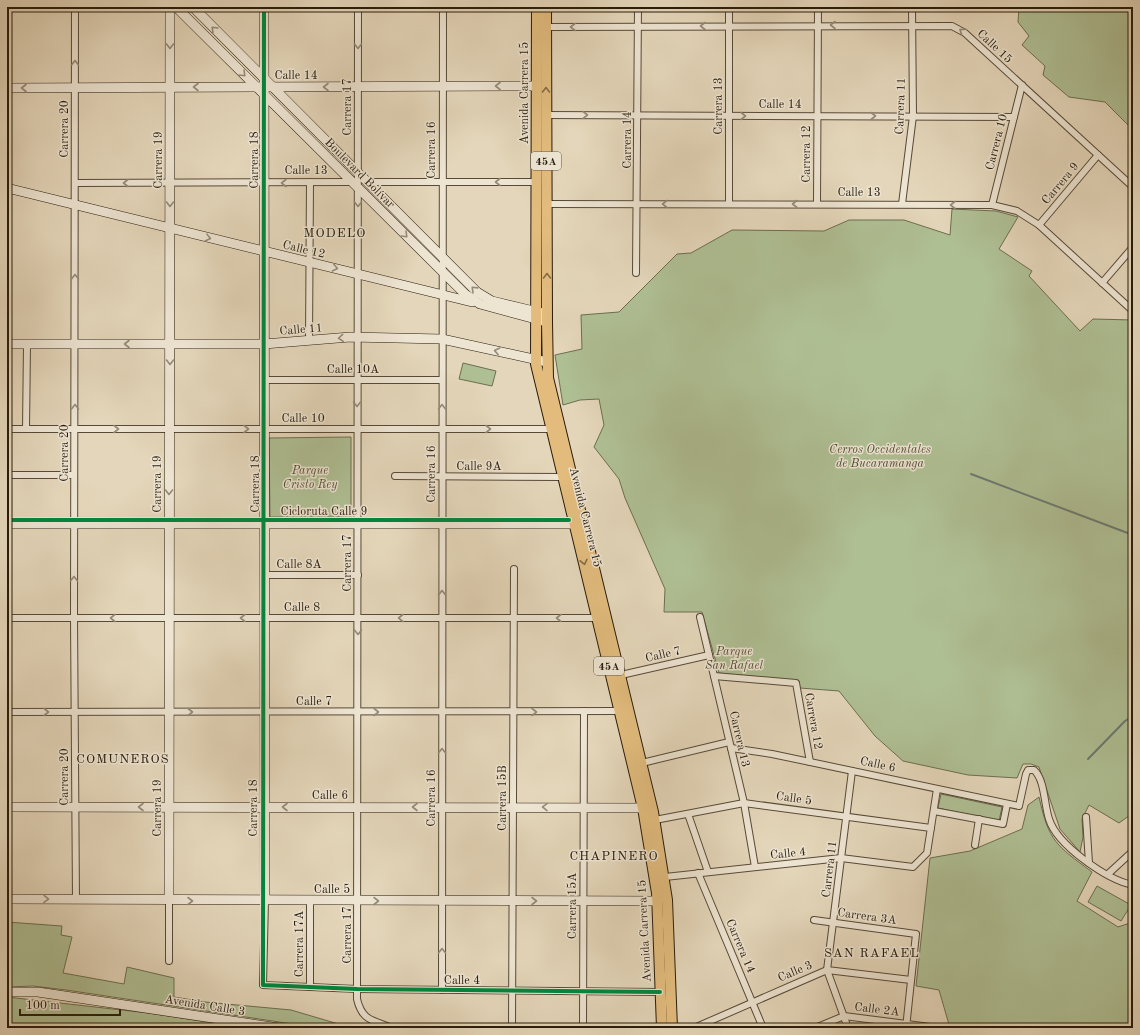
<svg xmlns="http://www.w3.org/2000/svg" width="1140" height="1035" font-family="'Old Standard TT',serif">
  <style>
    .green { fill: #afbf94; stroke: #6c6e50 }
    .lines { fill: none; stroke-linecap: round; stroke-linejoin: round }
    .stream { stroke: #6b7a72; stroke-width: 2 }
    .street-casing { stroke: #574a37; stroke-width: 8 }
    .secondary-casing { stroke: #281c0b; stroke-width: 10 }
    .primary-casing { stroke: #281c0b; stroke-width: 12 }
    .street { stroke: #ede4d2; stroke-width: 6 }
    .secondary { stroke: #ede4d2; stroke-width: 9 }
    .primary { stroke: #e2bb7d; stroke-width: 10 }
    .cycleway-casing { stroke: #ede4d2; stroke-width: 6 }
    .cycleway { stroke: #00873e; stroke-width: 4 }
    .oneway { stroke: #948a78 }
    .oneway2 { stroke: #856c44 }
    .labels { text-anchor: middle; stroke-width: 3; stroke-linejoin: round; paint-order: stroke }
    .shield { fill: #ede4d2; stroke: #635847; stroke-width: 1 }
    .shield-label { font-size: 11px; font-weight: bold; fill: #281c0b }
    .street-label { font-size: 12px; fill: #281c0b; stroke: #ede4d2 }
    .park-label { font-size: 12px; font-style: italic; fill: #504d34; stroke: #ede4d2 }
    .neighbourhood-label { font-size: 13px; letter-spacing: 1px; fill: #281c0b; stroke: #ede4d2 }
  </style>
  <rect width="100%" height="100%" fill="#e4d6ba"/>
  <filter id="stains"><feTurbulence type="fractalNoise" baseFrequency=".005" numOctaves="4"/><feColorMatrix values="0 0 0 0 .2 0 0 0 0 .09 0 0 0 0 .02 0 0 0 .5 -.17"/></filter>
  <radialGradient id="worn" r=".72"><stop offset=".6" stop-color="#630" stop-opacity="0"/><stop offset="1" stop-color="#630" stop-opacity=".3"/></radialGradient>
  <g class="green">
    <polygon points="1019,7 1133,7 1133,130 1105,102 1069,97 1043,75 1045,66 1022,45 1029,36 1018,22"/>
    <polygon points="952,209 996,211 1018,217 999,249 1032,271 1029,276 1080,331 1093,319 1133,320 1133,813 1119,823 1089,805 1082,819 1083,837 1080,852 1060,829 1039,767 1031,764 1023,764 1017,778 968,775 903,761 875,736 839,691 800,688 799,681 719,673 702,612 664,612 665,589 625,498 619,479 594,447 604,425 599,399 580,400 563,405 555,355 582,349 581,315 619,312 677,254 691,253 732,230 824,231 849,220 904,220 950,235"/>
    <polygon points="463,363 496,371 492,386 459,379"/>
    <polygon points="351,437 351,517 270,517 269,438"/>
    <polygon points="941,794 1002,807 999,821 938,808"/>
    <path d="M1039 797C1049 842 1056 845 1092 872L1077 901 1118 927 1133 922V1028H950L939 990 916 986 930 858 970 851 1022 829 1028 805Z"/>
    <polygon points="1097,886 1131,905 1121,921 1088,902"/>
    <polygon points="7,922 62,926 61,935 72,937 63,973 124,984 127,967 174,978 174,997 205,1002 291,1010 352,1028 319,1028 66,990 33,986 7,987"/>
    <polygon points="7,997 148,1013 247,1028 7,1028"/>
  </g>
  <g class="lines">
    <g class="stream">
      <polyline points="971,474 1133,535"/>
      <polyline points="1088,759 1125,721 1133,716"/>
    </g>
    <g class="street-casing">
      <g id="street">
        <polyline points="75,7 74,618 76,900"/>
        <path d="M358 7 357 999C362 1021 373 1020 392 1028"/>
        <polyline points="545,27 952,26 965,33 1133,187"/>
        <polyline points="546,115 1014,117"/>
        <polyline points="367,182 537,182"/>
        <polyline points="76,183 353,182"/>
        <polyline points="547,204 992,205 1017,211 1039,225 1133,311"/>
        <polyline points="729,204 729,7"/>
        <polyline points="817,204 818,7"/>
        <polyline points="902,204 913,116 912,7"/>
        <polyline points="992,205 1022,85"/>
        <polyline points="1039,225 1098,155"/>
        <polyline points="636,273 638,7"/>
        <polyline points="1102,283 1133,247"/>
        <polyline points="309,341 310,182"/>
        <polyline points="265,380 442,380"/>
        <polyline points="7,429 551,429"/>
        <polyline points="26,429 27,344"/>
        <polyline points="7,475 74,475"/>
        <polyline points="395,476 563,477"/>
        <polyline points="265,575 358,575"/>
        <polyline points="700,617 744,803 755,867"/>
        <polyline points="7,618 598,618"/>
        <polyline points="621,675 709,655"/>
        <polyline points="714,676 796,683 810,762"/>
        <polyline points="7,712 620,711"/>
        <path d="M731 748 772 754 1019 806 1026 774 1028 770H1034C1045 780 1044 804 1049 819 1057 845 1107 880 1133 885"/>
        <polyline points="642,763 729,742"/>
        <polyline points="934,811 1003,824 1007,804"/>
        <polyline points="688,814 708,872"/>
        <polyline points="1086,817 1089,863"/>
        <polyline points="655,820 744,803 931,828"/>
        <polyline points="975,845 979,819"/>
        <polyline points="698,873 763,1028"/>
        <polyline points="1108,874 1133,851"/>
        <polyline points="665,877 841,858 913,867 927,853 937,789"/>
        <polyline points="169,901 169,961"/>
        <polyline points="265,901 263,985 357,989 660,992"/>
        <polyline points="814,920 916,934 906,1028"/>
        <polyline points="310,987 310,901"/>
        <polyline points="442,990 443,7"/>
        <polyline points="512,1028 514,569"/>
        <polyline points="583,1028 584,711"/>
        <polyline points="694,1028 827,970 911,980"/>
        <polyline points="815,1028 844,1016 938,1028"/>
        <polyline points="848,1028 827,970 852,771"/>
      </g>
    </g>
    <g class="secondary-casing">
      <g id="secondary">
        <polyline points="176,7 465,294 480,304 543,321"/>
        <polyline points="193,7 477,292 492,301 542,313"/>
        <polyline points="264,7 265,901"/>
        <polyline points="7,88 537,86"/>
        <polyline points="7,188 472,302"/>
        <polyline points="7,344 264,344 350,337 442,339 547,362"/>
        <polyline points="7,524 582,524"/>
        <polyline points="7,807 650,808"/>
        <polyline points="7,899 657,901"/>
        <polyline points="169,901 170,7"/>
        <polyline points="7,992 38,992 279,1028"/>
      </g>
    </g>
    <g class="primary-casing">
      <g id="primary">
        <polyline points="537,7 536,364 643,808 657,893 662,1028"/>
        <polyline points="546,7 547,322 548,378 653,812 667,900 672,1028"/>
      </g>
    </g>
    <use href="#street" class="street"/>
    <use href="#secondary" class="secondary"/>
    <use href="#primary" class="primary"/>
    <g class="cycleway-casing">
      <g id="cycleway">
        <polyline points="264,7 263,985 357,989 660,992"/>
        <polyline points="7,520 569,520"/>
      </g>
    </g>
    <use href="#cycleway" class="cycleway"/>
  </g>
  <defs><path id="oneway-chevron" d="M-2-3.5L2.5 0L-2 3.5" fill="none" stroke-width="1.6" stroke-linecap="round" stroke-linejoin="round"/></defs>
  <g class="oneway">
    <use href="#oneway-chevron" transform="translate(833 25) rotate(180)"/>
    <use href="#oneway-chevron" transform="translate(703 26) rotate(180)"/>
    <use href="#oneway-chevron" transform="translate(573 27) rotate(180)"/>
    <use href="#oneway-chevron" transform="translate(214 29) rotate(-135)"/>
    <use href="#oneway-chevron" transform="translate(962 31) rotate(-146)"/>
    <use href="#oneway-chevron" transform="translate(170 46) rotate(90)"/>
    <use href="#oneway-chevron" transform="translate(358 46) rotate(90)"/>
    <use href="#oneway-chevron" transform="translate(75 63) rotate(-90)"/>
    <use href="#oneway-chevron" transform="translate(243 74) rotate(45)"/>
    <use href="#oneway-chevron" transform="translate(498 86) rotate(180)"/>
    <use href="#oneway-chevron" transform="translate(196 87) rotate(180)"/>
    <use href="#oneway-chevron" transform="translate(326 87) rotate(180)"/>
    <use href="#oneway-chevron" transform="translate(24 88) rotate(180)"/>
    <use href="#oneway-chevron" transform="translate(585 115)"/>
    <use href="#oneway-chevron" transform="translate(743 116)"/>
    <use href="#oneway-chevron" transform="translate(873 116)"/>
    <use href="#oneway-chevron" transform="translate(498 182) rotate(180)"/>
    <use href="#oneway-chevron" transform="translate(126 183) rotate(180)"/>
    <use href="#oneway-chevron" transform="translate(284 183) rotate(180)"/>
    <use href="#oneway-chevron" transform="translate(170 204) rotate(90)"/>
    <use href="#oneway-chevron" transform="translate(358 204) rotate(90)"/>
    <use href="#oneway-chevron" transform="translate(665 204) rotate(-180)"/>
    <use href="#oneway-chevron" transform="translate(795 204) rotate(-180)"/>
    <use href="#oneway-chevron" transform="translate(953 205) rotate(-180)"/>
    <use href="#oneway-chevron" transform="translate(405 235) rotate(45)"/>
    <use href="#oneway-chevron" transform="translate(208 238) rotate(14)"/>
    <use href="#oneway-chevron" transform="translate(335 268) rotate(13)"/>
    <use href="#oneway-chevron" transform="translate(75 277) rotate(-90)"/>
    <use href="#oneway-chevron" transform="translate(474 289) rotate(-136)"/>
    <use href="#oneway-chevron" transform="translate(341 338) rotate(175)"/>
    <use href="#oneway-chevron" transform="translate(127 344) rotate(-180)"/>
    <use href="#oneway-chevron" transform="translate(497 351) rotate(-167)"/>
    <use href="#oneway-chevron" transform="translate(170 362) rotate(90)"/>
    <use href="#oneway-chevron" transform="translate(357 404) rotate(90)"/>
    <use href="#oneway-chevron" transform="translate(75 407) rotate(-90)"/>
    <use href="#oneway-chevron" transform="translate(442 407) rotate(-90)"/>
    <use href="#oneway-chevron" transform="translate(116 429)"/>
    <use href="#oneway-chevron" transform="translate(246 429)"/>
    <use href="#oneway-chevron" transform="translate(488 429)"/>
    <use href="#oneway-chevron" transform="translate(169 492) rotate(90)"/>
    <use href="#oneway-chevron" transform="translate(74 579) rotate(-90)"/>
    <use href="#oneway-chevron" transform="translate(442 593) rotate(-90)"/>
    <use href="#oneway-chevron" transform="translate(113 618) rotate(180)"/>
    <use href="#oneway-chevron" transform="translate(243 618) rotate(-180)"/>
    <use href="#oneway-chevron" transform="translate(401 618) rotate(180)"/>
    <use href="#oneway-chevron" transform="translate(559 618) rotate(180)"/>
    <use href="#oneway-chevron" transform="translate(358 632) rotate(90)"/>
    <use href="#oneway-chevron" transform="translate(46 712)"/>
    <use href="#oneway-chevron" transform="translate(190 712)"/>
    <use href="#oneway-chevron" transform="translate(376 712)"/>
    <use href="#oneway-chevron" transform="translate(534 712)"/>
    <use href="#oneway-chevron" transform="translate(442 751) rotate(-90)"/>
    <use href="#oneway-chevron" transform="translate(141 807) rotate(180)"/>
    <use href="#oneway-chevron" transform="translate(285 807) rotate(-180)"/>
    <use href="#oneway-chevron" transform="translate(415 807) rotate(180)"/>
    <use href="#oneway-chevron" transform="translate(545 807) rotate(-179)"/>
    <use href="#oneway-chevron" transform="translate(46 899) rotate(1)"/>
    <use href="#oneway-chevron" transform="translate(190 901)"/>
    <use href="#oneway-chevron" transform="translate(376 901)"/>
    <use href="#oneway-chevron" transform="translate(534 901)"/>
    <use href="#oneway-chevron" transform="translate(442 951) rotate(-90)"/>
  </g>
  <g class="oneway2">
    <use href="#oneway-chevron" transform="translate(546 90) rotate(-90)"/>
    <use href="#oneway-chevron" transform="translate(547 276) rotate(-90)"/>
    <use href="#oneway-chevron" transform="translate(584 562) rotate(77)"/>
  </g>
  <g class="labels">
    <g class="shield">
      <rect x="531" y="152" width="30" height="18" rx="3"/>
      <rect x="594" y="657" width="30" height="18" rx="3"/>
    </g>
    <g class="shield-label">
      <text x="546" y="165">45A</text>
      <text x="609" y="670">45A</text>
    </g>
    <g class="street-label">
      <text transform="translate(995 46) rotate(43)" y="4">Calle 15</text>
      <text x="296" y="79">Calle 14</text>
      <text transform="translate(524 93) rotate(-90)" y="4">Avenida Carrera 15</text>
      <text x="780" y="108">Calle 14</text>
      <text transform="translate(718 106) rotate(-90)" y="4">Carrera 13</text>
      <text transform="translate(900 106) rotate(-88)" y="4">Carrera 11</text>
      <text transform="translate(347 107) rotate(-90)" y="4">Carrera 17</text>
      <text transform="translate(64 129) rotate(-90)" y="4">Carrera 20</text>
      <text transform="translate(627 140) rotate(-90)" y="4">Carrera 14</text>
      <text transform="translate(996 142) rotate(-76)" y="4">Carrera 10</text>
      <text transform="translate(431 150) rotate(-90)" y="4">Carrera 16</text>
      <text transform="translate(806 154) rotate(-90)" y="4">Carrera 12</text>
      <text transform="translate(158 160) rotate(-90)" y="4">Carrera 19</text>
      <text transform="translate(254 160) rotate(-90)" y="4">Carrera 18</text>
      <text x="306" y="174">Calle 13</text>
      <text transform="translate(360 173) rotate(45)" y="4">Boulevard Bolívar</text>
      <text transform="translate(1060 183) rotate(-50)" y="4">Carrera 9</text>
      <text x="859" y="196">Calle 13</text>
      <text transform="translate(304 249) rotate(13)" y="4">Calle 12</text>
      <text transform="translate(301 329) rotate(-5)" y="4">Calle 11</text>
      <text x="353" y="373">Calle 10A</text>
      <text x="303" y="422">Calle 10</text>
      <text transform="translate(64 453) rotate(-90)" y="4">Carrera 20</text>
      <text x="479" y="470">Calle 9A</text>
      <text transform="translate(431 474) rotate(-90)" y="4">Carrera 16</text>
      <text transform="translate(157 484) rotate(-90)" y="4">Carrera 19</text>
      <text transform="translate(255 484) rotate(-90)" y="4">Carrera 18</text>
      <text x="324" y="515">Cicloruta Calle 9</text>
      <text transform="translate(586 517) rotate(76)" y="4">Avenida Carrera 15</text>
      <text transform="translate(347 563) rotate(-90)" y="4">Carrera 17</text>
      <text x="299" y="568">Calle 8A</text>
      <text x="302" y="611">Calle 8</text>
      <text transform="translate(663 654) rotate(-13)" y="4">Calle 7</text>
      <text x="314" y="705">Calle 7</text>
      <text transform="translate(814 721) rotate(80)" y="4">Carrera 12</text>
      <text transform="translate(740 739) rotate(77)" y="4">Carrera 13</text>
      <text transform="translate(878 764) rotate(12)" y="4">Calle 6</text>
      <text transform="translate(64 777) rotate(-90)" y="4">Carrera 20</text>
      <text x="330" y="799">Calle 6</text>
      <text transform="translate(431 798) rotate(-90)" y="4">Carrera 16</text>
      <text transform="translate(502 798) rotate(-90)" y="4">Carrera 15B</text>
      <text transform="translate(794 798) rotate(8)" y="4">Calle 5</text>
      <text transform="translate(157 808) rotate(-90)" y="4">Carrera 19</text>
      <text transform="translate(253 808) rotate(-90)" y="4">Carrera 18</text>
      <text transform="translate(788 853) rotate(-6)" y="4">Calle 4</text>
      <text transform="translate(829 869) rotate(-83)" y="4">Carrera 11</text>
      <text x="332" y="893">Calle 5</text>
      <text transform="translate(572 906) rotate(-90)" y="4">Carrera 15A</text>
      <text transform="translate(867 916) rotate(8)" y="4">Carrera 3A</text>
      <text transform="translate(644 931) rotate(-93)" y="4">Avenida Carrera 15</text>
      <text transform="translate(347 935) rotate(-90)" y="4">Carrera 17</text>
      <text transform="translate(299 944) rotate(-90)" y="4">Carrera 17A</text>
      <text transform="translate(741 946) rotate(67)" y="4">Carrera 14</text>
      <text transform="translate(795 971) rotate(-23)" y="4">Calle 3</text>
      <text x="462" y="984">Calle 4</text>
      <text transform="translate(205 1005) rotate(9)" y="4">Avenida Calle 3</text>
      <text transform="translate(877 1009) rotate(7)" y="4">Calle 2A</text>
    </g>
    <g class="park-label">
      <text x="880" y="453">Cerros Occidentales<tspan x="880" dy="14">de Bucaramanga</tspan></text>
      <text x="310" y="474">Parque<tspan x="310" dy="14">Cristo Rey</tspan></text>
      <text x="734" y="655">Parque<tspan x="734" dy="14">San Rafael</tspan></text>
    </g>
    <g class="neighbourhood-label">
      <text x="335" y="237">MODELO</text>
      <text x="123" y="763">COMUNEROS</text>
      <text x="614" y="860">CHAPINERO</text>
      <text x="872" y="957">SAN RAFAEL</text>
    </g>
  </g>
  <rect width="1140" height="1035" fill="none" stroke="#e4d6ba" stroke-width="24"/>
  <rect x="8" y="8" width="1124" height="1019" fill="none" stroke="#281c0b" stroke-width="2"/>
  <rect x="12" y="12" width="1116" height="1011" fill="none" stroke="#281c0b"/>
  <path d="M20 1009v6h100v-6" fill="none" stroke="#281c0b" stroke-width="2"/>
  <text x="26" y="1009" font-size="12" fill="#281c0b" stroke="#ede4d2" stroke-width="3" paint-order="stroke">100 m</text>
  <rect width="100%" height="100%" filter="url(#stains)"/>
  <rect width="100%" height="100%" fill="url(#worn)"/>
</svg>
